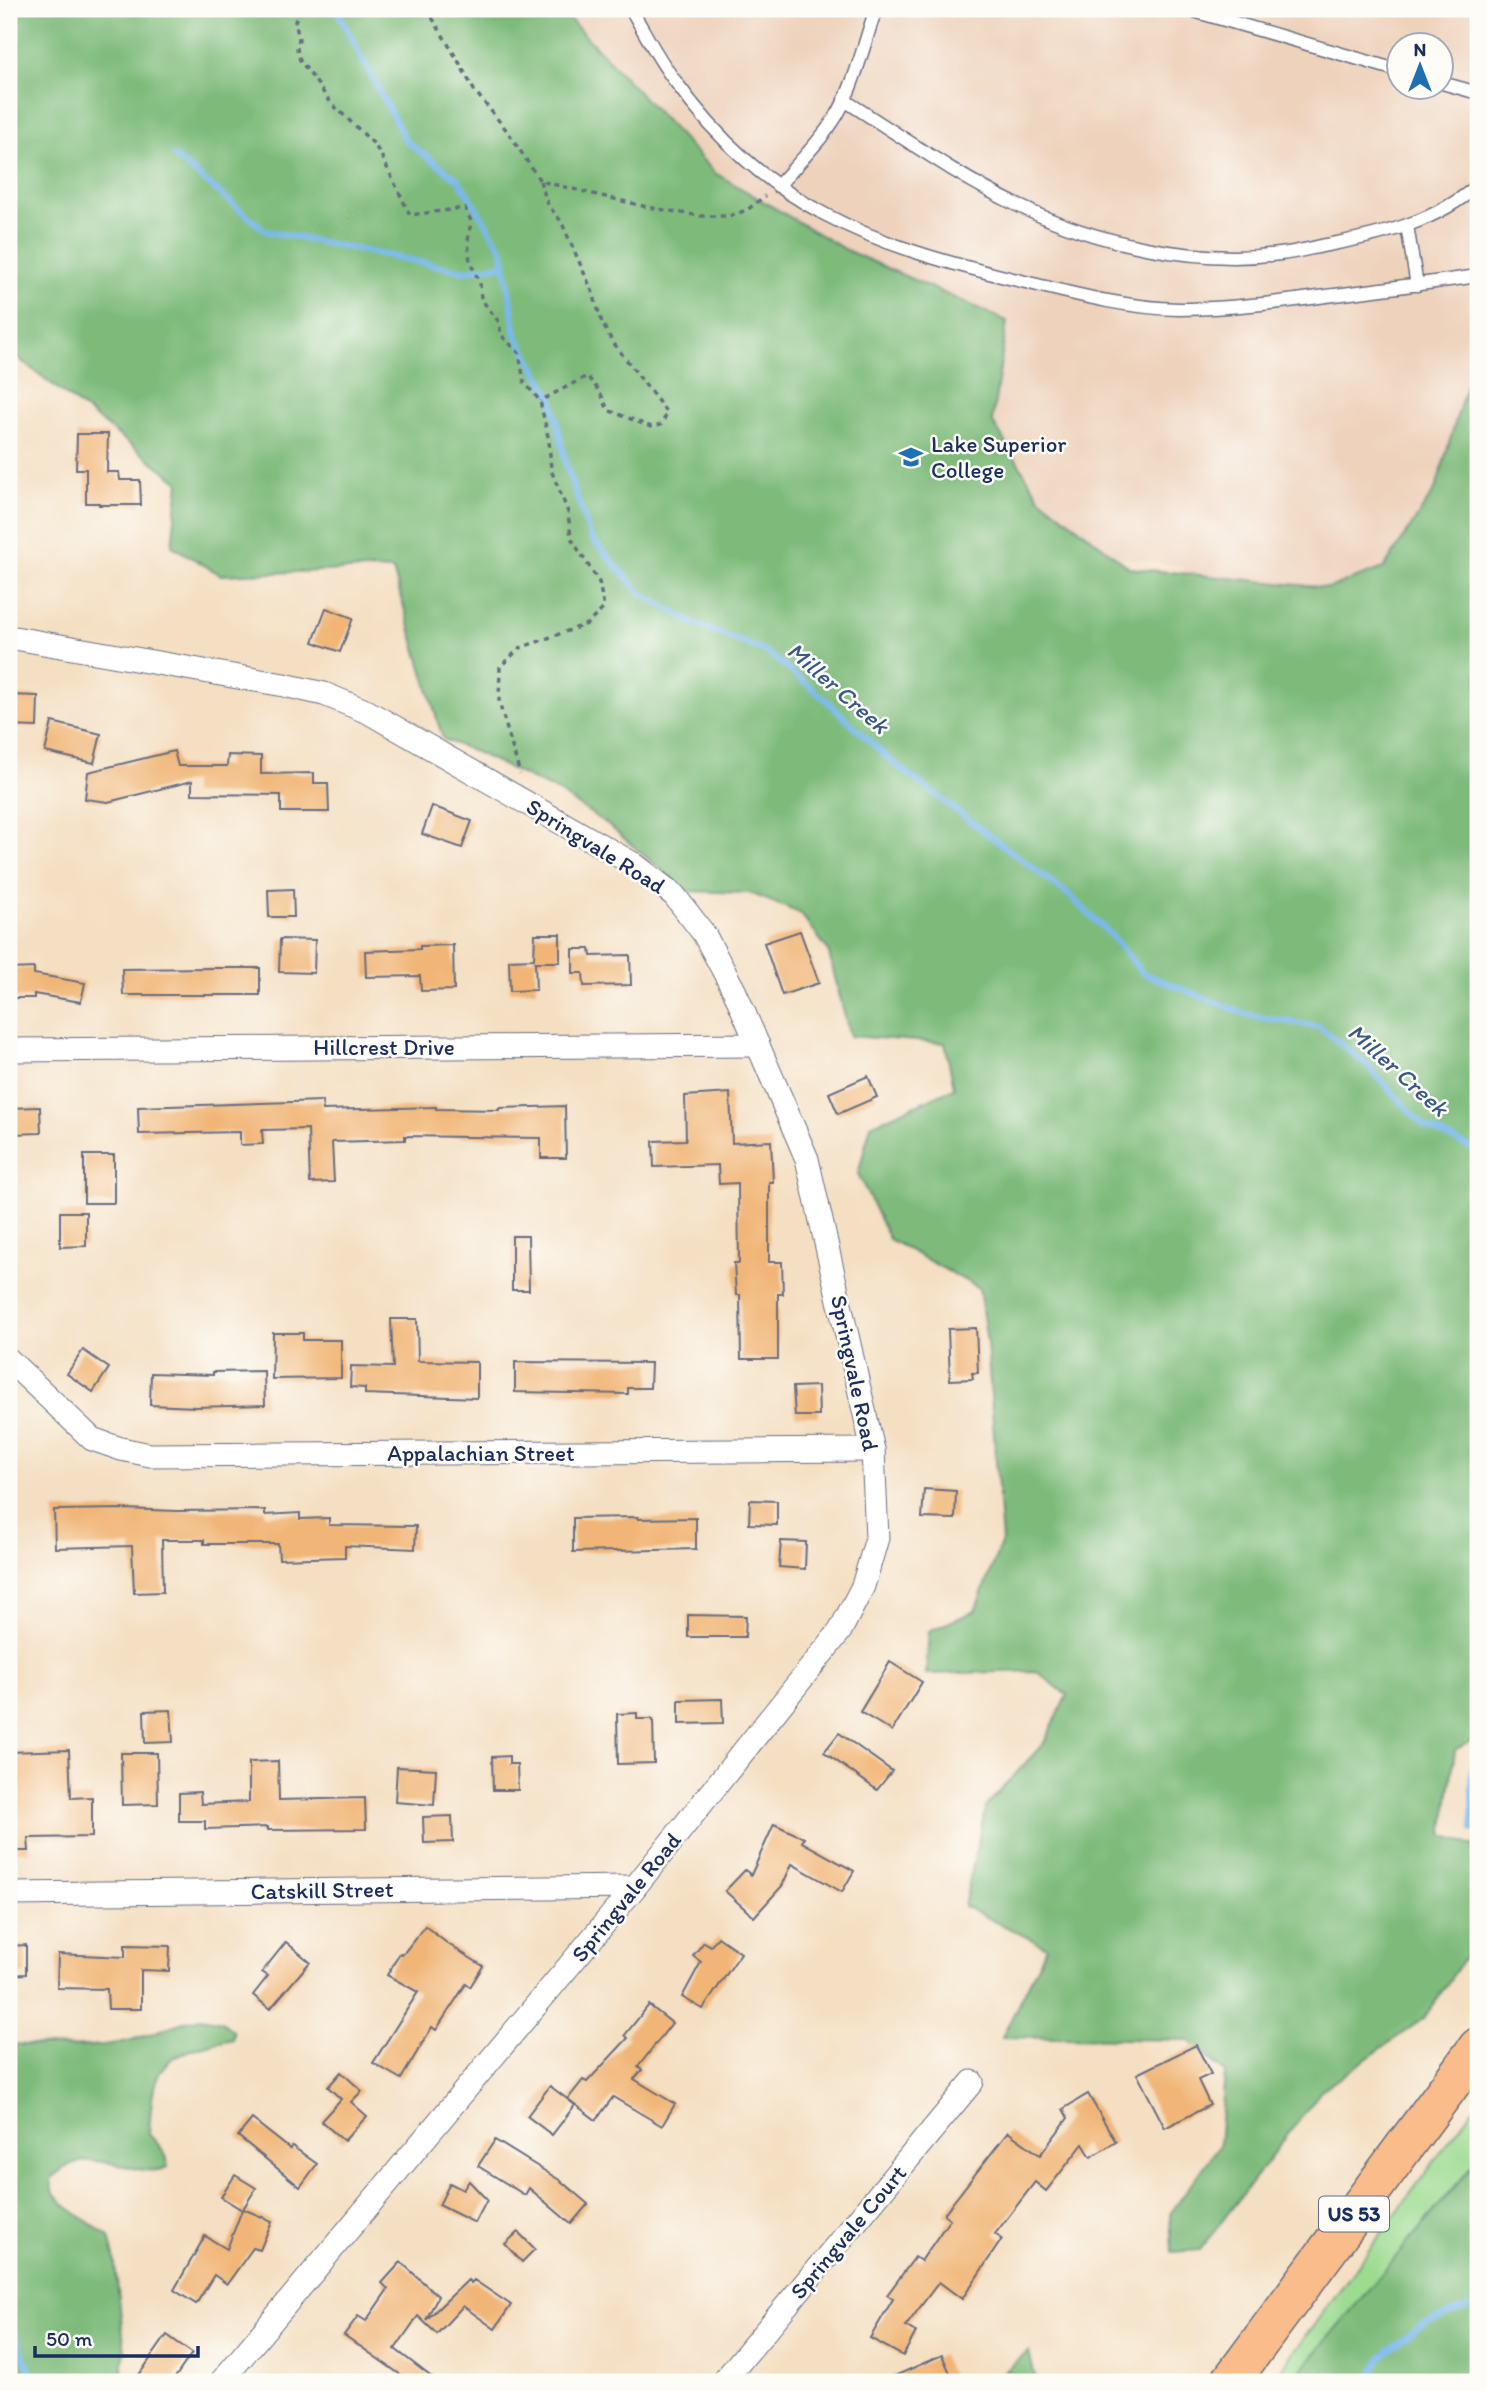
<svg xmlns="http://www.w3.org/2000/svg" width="1487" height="2391" font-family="Itim,sans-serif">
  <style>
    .built { fill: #eed2bb; fill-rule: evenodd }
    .green { fill: #9ddb90; stroke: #5c8577; stroke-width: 2 }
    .forest { fill: #7ebb7a; stroke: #4c756c; stroke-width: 2 }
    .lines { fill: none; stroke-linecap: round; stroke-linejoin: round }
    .stream { stroke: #7ab9ed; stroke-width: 6 }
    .building { fill: #f1b677 }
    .service-casing { stroke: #676d81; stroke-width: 15 }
    .minor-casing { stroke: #676d81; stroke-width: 25 }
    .trunk-casing { stroke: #676d81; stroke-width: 41 }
    .path { stroke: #676d81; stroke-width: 3.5; stroke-dasharray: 5 5; stroke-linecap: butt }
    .service { stroke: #fff; stroke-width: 12 }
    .minor { stroke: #fff; stroke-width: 23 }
    .trunk { stroke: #f9bc8a; stroke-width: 38 }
    .labels { text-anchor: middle; stroke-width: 5; stroke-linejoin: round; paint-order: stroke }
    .shield { fill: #fdfcf7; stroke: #5f6c8c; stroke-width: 2 }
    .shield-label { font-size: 21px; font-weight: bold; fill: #1b2f5e }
    .poi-label { font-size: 23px; fill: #1b2f5e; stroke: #fdfcf7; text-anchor: start }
    .street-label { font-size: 23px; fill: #1b2f5e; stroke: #fdfcf7 }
    .water-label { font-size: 24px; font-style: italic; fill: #385889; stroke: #fdfcf7 }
  </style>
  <rect width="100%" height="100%" fill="#fdfcf7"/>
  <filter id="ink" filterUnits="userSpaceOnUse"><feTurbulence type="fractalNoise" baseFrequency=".0143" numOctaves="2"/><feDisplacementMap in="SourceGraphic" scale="14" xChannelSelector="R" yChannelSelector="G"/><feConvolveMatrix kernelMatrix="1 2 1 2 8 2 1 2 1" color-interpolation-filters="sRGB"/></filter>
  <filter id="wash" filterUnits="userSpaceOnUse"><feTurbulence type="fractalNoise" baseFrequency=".00686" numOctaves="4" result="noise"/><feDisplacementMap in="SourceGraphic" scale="28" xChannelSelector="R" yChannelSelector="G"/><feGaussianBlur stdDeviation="1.57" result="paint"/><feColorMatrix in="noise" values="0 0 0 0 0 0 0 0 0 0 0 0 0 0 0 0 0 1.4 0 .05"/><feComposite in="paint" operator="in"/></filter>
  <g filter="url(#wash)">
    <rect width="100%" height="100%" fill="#f4dfc2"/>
    <path class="built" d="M9 9H1478V829L1179 741 1184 567 818 507 779 815 686 891 607 824 557 791 473 751 443 739 393 570 369 569ZM1400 46H1442V88H1400Z"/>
    <polygon class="green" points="1478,2102 1478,2382 1272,2382"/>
    <g class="forest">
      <polygon points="9,9 560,9 715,173 846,250 1007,321 992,421 1040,498 1130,568 1329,588 1384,568 1436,488 1478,345 1478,1737 1455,1750 1443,1835 1478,1847 1478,1938 1424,2018 1321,2091 1200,2250 1172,2252 1170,2214 1219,2146 1225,2072 1188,2040 1002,2037 1047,1947 964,1906 986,1806 1044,1743 1067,1695 1036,1671 926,1674 929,1631 975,1611 1002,1541 987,1343 979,1288 889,1239 858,1174 871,1125 954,1088 945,1043 850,1036 828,950 800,913 750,893 686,891 607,824 557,791 473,751 443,739 393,570 369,569 221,575 172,546 179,482 9,351"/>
      <path d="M201 2018 222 2022 233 2031V2039C160 2055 153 2060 149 2134 157 2144 170 2154 167 2167 136 2183 86 2136 51 2180L52 2191 66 2206 109 2237 114 2256 125 2352 120 2382H9V2044C47 2046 90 2050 128 2041 153 2035 175 2022 201 2018Z"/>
      <polygon points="1478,2159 1478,2382 1291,2382"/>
      <polygon points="1029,2351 1036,2382 993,2382"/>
    </g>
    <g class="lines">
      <g class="stream">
        <polyline points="336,9 406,141 459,180 503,251 516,335 552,397 566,464 591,538 642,594 691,622 767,652 826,700 892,762 1070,896 1110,934 1142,973 1248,1015 1320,1027 1364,1063 1425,1127 1478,1151"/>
        <polyline points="174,156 266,231 464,271 505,264"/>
        <polyline points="1478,1754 1471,1773 1473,1830 1478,1831"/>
        <polyline points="9,2322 35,2382"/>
        <polyline points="1367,2382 1383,2355 1424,2324 1478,2303"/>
      </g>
    </g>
    <g id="blocks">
      <g class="building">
        <polygon points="77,434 108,434 107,472 119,472 120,480 140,480 141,505 99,505 99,503 86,503 86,469 76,469"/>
        <polygon points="326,608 353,618 340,652 313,642"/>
        <polygon points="9,695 38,696 37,727 9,726"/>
        <polygon points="52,722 101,734 94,763 45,752"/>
        <polygon points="174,751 178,766 227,766 228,755 261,756 261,774 314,773 314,783 328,783 329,812 281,812 281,795 192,794 192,781 108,802 85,799 88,772"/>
        <polygon points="432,806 472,821 462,848 422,834"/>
        <polygon points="293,889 294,917 269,917 268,890"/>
        <polygon points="800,931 819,983 782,995 764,943"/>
        <polygon points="535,934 560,934 560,962 535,962 536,990 510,991 509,960 534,959"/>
        <polygon points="280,939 315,940 314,973 279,972"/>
        <polygon points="453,945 454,990 421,991 420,976 366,977 365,951 420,949 420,946"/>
        <polygon points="573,949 590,949 591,956 630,955 631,985 584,986 583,973 573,973"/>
        <polygon points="34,968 34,974 85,983 81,1002 34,994 34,998 9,998 9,969"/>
        <polygon points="214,968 260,968 260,995 123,995 122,969"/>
        <polygon points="868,1076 877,1097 838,1114 829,1093"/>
        <polygon points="730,1093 732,1143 771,1141 773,1182 769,1182 769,1262 782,1262 783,1294 778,1294 778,1359 741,1359 740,1295 736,1295 734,1263 739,1263 738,1183 719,1184 718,1165 654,1167 653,1141 686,1140 685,1096"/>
        <polygon points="322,1101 323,1110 436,1107 436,1109 499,1110 499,1108 565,1106 566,1158 541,1158 541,1138 405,1136 405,1140 332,1142 334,1182 310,1183 308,1129 262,1130 263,1144 240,1145 240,1132 139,1134 138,1107"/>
        <polygon points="40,1107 41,1133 9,1134 9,1108"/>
        <rect x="84" y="1155" width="30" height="48"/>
        <polygon points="60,1212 86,1212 86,1246 60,1247"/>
        <polygon points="512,1236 528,1236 529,1290 512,1290"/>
        <polygon points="391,1319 417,1319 418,1361 477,1362 477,1398 365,1394 365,1388 350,1387 351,1366 393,1367"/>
        <polygon points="976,1328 978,1373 972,1373 973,1379 950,1380 948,1329"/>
        <polygon points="273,1333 303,1333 303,1340 341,1340 341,1378 272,1379"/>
        <polygon points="83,1350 109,1368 93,1392 67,1374"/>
        <polygon points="515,1362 651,1363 650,1388 628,1388 628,1394 515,1392"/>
        <polygon points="264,1371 265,1405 196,1407 150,1405 151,1373 213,1375 213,1372"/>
        <polygon points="818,1386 819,1416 795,1416 793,1387"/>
        <polygon points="924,1489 956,1491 955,1519 922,1518"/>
        <polygon points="750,1500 777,1501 777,1525 749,1524"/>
        <polygon points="124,1509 177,1511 265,1510 265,1515 300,1513 300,1519 329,1518 329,1525 416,1526 415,1549 345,1546 345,1557 279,1559 278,1544 204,1544 204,1540 162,1540 163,1592 134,1593 132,1546 55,1548 54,1510"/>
        <polygon points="638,1517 638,1519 696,1518 696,1549 573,1552 573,1518"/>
        <polygon points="781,1541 806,1542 805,1569 779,1567"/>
        <polygon points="688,1615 746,1616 745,1637 688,1637"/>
        <polygon points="890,1662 922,1682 892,1731 860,1712"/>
        <polygon points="722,1699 723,1723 679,1724 679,1700"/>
        <polygon points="171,1710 173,1742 145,1743 144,1711"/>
        <polygon points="637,1713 637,1719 653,1719 654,1763 618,1764 617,1714"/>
        <polygon points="839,1733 892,1771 877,1790 824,1752"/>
        <polygon points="69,1750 71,1798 92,1797 92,1837 28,1838 29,1851 9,1851 9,1752"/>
        <polygon points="121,1753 157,1753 158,1804 122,1805"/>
        <polygon points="509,1756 509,1764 517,1764 518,1790 493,1790 492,1757"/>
        <polygon points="278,1761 279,1800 365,1798 366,1829 268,1830 268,1827 205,1829 205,1821 179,1821 179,1793 200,1792 201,1804 249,1802 249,1762"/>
        <polygon points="397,1767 436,1769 434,1805 395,1802"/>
        <polygon points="452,1816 453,1842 424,1843 423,1817"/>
        <polygon points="774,1824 804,1838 802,1842 854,1871 842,1892 792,1864 782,1886 754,1917 725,1891 745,1870 751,1875"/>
        <polygon points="425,1926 448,1944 483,1966 470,1987 466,1984 436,2030 432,2027 401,2079 373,2063 418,1992 387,1975 400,1953 403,1954"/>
        <polygon points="718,1937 741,1953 703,2009 682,1997 701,1962 693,1956 704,1942 711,1946"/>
        <polygon points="286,1942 310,1962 270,2009 253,1995 268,1976 262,1972"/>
        <polygon points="26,1945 26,1974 9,1975 9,1946"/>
        <polygon points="125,1945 170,1946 169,1971 141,1970 141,2009 108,2009 107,1989 57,1988 58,1954 125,1957"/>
        <polygon points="649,2005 672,2023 638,2067 642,2070 634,2079 675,2104 662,2126 613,2097 596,2120 568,2099 583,2080 587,2082 628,2038 625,2035"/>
        <polygon points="1196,2045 1211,2074 1198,2080 1210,2105 1165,2128 1137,2074"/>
        <polygon points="341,2072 362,2091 351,2102 367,2116 344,2141 321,2121 341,2099 328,2087"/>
        <polygon points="550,2086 575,2105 552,2135 527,2116"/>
        <polygon points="1088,2094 1116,2142 1091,2157 1083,2144 1046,2191 1035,2182 995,2234 1002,2239 962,2299 939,2282 906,2326 916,2332 903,2356 870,2338 893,2299 887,2295 915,2257 921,2261 950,2219 944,2214 1008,2132 1040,2155 1068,2118 1063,2109"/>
        <polygon points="252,2119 290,2149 292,2146 317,2164 300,2187 238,2136"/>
        <polygon points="495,2140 561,2181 588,2204 571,2224 529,2188 525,2195 478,2166"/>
        <polygon points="235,2175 256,2188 243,2209 272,2221 260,2250 253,2248 227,2284 214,2275 196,2304 174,2290 205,2236 227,2249 242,2210 221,2197"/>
        <polygon points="469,2181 487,2200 475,2223 439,2205 450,2183 463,2190"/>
        <polygon points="518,2232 535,2249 522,2262 505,2244"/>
        <polygon points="401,2262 438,2296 426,2320 468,2280 471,2283 474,2280 511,2305 495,2329 463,2306 437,2334 418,2316 395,2349 438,2382 411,2382 344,2335 358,2316 366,2321 388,2289 382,2283"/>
        <polygon points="167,2335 192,2353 172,2382 134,2382"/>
        <polygon points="942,2355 954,2382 881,2382"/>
      </g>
    </g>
  </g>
  <g filter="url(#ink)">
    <use href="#blocks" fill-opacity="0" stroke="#676d81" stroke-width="2"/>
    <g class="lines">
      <g class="service-casing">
        <g id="service">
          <path d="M631 9C645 33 658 59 675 81 765 206 869 244 1013 279 1067 292 1122 308 1179 309 1228 309 1277 303 1326 296 1377 290 1428 283 1478 276"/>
          <polyline points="1187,9 1400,71"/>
          <polyline points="1442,83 1478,93"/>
          <path d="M844 100C901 136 957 176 1017 205 1094 243 1194 265 1280 254 1298 252 1315 247 1332 244 1385 234 1437 221 1478 185"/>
          <path d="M778 186C798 163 821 141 837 115 855 84 864 43 876 9"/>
          <polyline points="1407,226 1417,285"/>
        </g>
      </g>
      <g class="minor-casing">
        <g id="minor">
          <polyline points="9,637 284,685 324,694 368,712 635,865 674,895 704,934 735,992 807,1159 873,1450 877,1538 863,1586 840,1631 635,1887 221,2382"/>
          <polyline points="9,1050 758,1045"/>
          <polyline points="9,1360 92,1439 121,1449 150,1455 873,1450"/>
          <polyline points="9,1894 635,1887"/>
          <polyline points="723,2382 972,2082"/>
        </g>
      </g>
      <g class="trunk-casing">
        <polyline id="trunk" points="1230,2382 1478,2047"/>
      </g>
      <g class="path">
        <polyline points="301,9 295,21 299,39 297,49 300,60 331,103 372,142 380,153 410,215 465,208 471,221 468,241 470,262 480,283 481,299 499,322 501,335 519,353 524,382 540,401 549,441 551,470 568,512 571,538 599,582 604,608 587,624 520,648 500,667 499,702 520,774"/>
        <polyline points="427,9 460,64 474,90 508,132 540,181 647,207 700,216 729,216 747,210 765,196"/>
        <polyline points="540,181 548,205 561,221 593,293 602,323 612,341 667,413 661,425 651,427 608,410 600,392 587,376 540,401"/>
      </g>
      <use href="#service" class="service"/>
      <use href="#minor" class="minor"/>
      <use href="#trunk" class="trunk"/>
    </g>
  </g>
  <defs>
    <g id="university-bare" transform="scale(1.89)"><path d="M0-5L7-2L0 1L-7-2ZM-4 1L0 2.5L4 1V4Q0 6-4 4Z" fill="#1f6fb2" stroke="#fdfcf7" stroke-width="2.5" paint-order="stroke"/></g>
  </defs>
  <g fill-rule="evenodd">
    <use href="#university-bare" x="911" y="457"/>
  </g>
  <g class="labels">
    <rect class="shield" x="1319" y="2196.5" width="70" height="35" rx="5"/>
    <g class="shield-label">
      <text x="1354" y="2221">US 53</text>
    </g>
    <g class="poi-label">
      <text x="931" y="452">Lake Superior<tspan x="931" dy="26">College</tspan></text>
    </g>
    <g class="street-label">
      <text transform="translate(596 846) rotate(32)" y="8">Springvale Road</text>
      <text x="384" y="1055">Hillcrest Drive</text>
      <text transform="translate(855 1373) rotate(78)" y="8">Springvale Road</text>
      <text x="481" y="1461">Appalachian Street</text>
      <text transform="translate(322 1890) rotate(-1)" y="8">Catskill Street</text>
      <text transform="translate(626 1897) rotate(-51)" y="8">Springvale Road</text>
      <text transform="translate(848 2232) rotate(-50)" y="8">Springvale Court</text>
    </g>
    <g class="water-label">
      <text transform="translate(838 688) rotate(41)" y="8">Miller Creek</text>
      <text transform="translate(1398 1070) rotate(42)" y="8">Miller Creek</text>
    </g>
  </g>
  <rect width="1487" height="2391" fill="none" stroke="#fdfcf7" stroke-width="35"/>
  <g transform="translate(1420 66)"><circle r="33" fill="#fdfcf7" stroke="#a3aaba" stroke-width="2"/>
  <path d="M0-5L12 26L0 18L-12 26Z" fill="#1f6fb2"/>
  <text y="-10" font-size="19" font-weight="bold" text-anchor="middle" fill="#1b2f5e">N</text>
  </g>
  <path d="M35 2346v10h163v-10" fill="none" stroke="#1b2f5e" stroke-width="3.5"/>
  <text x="46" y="2346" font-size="21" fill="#1b2f5e" stroke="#fdfcf7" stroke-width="5" paint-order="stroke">50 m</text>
</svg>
